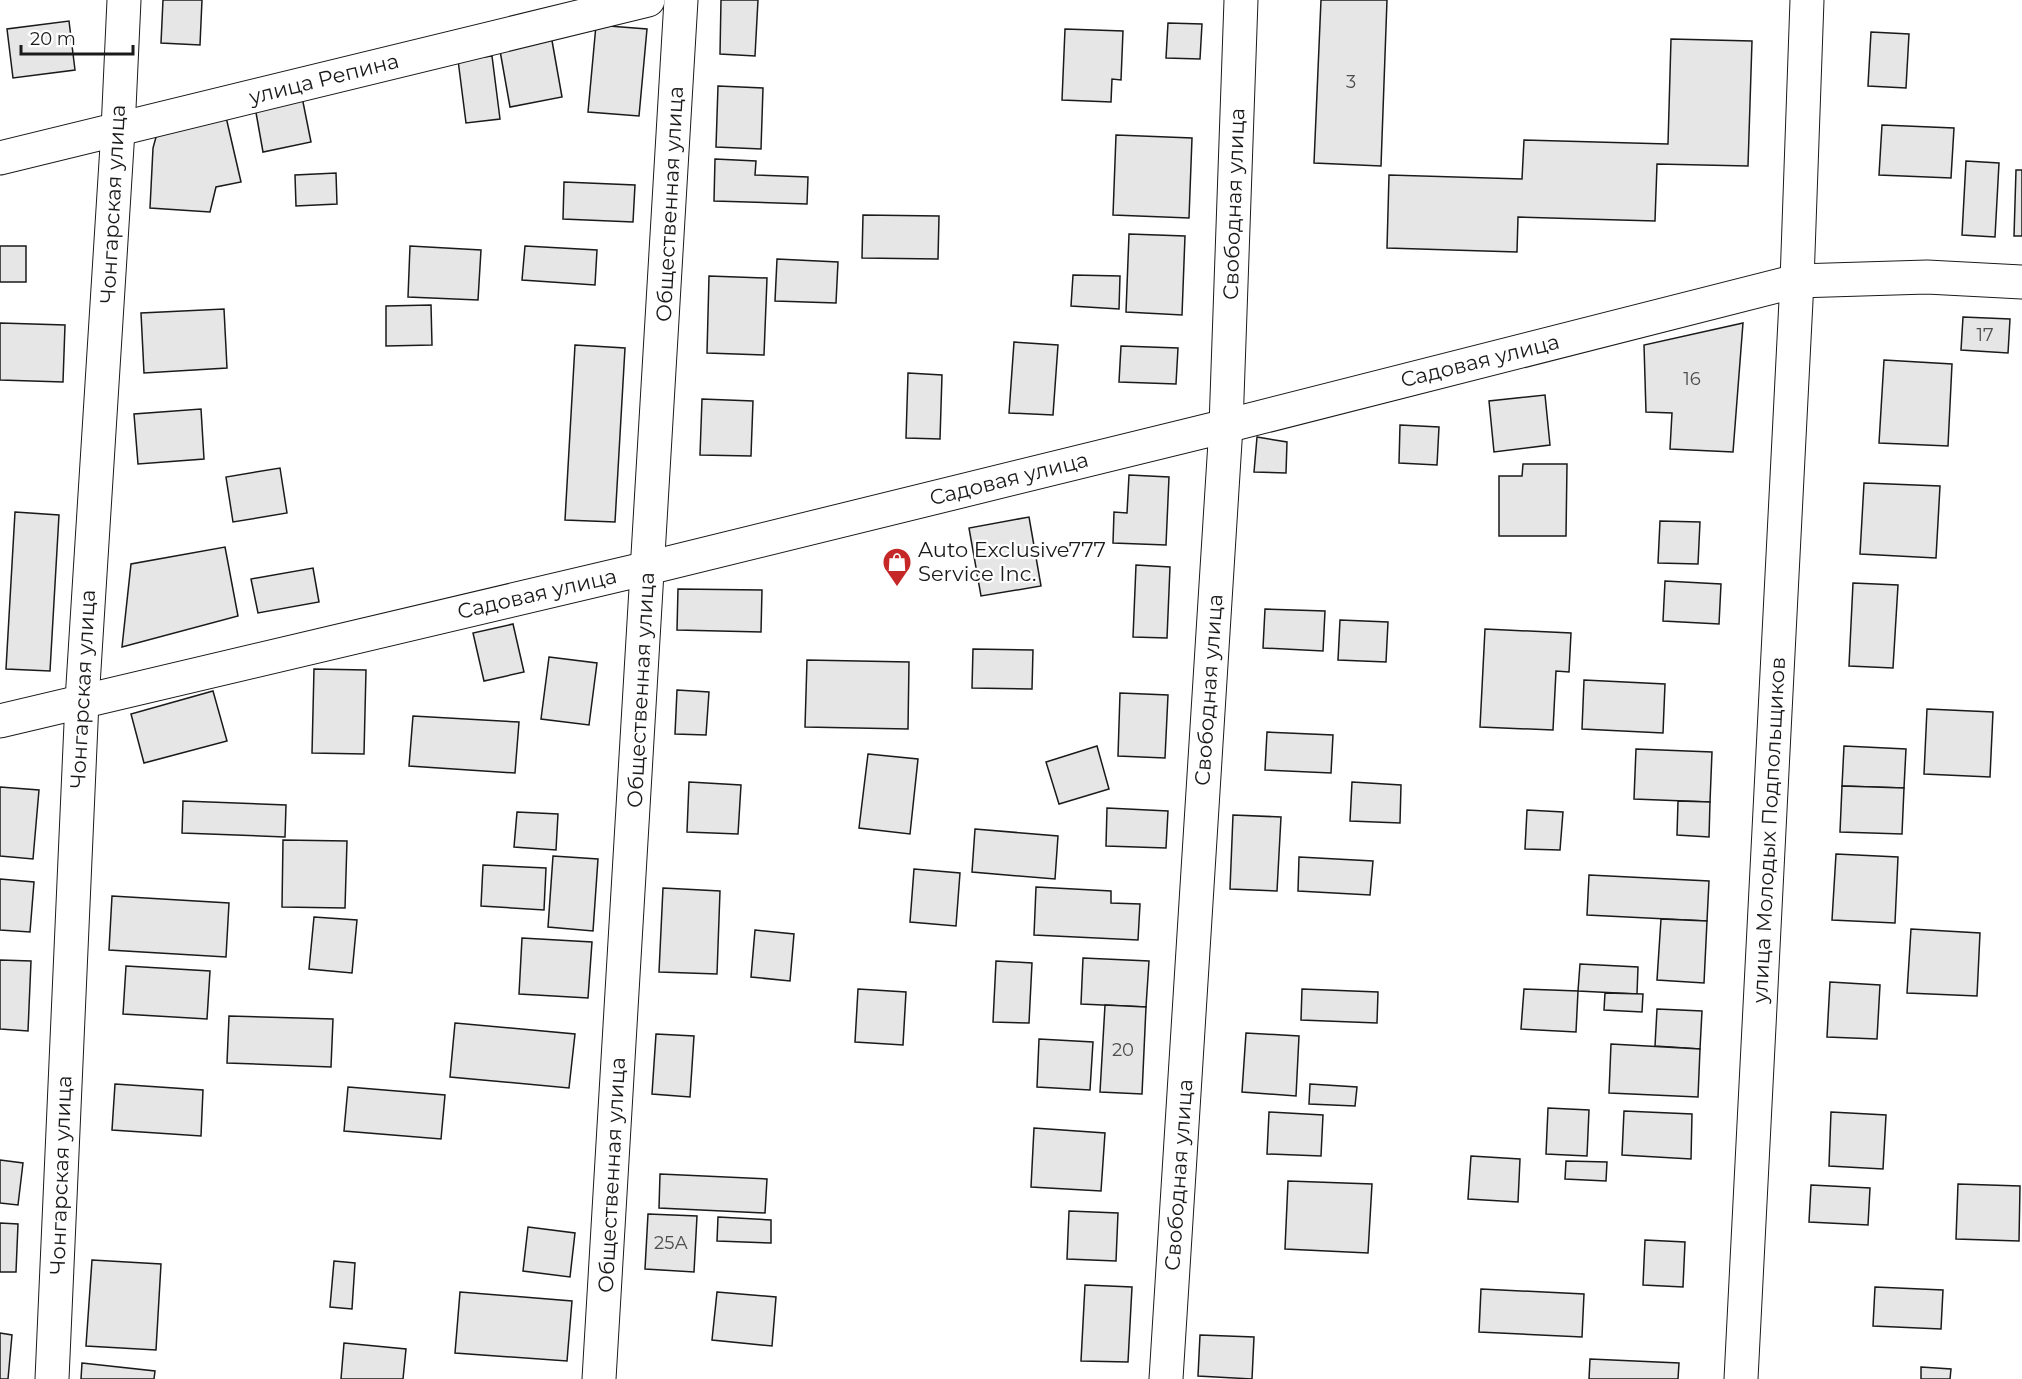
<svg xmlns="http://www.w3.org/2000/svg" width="2022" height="1379" font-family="Montserrat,sans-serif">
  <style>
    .building { fill: #e6e6e6; stroke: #1a1a1a; stroke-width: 1.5 }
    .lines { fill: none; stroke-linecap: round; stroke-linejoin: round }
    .minor-casing { stroke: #1a1a1a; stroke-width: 35 }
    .secondary-casing { stroke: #1a1a1a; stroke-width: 35 }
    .minor { stroke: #fff; stroke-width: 33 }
    .secondary { stroke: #fff; stroke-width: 33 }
    .labels { text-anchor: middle; stroke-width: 4.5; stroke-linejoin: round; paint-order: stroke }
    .number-label { font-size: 18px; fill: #4d4d4d }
    .street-label { font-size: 21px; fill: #1a1a1a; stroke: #fff }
    .poi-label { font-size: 21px; fill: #1a1a1a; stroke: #fff; text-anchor: start }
  </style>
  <rect width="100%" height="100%" fill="#fff"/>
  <g class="building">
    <polygon points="163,0 202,0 200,45 161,43"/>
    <polygon points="721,0 758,0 755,56 720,54"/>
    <polygon points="1321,0 1387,0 1381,166 1314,163"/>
    <polygon points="69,21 75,70 13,78 7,29"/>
    <polygon points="1168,23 1202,24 1200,59 1166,58"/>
    <polygon points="596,25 647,29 639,116 588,112"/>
    <polygon points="1065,29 1123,31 1121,80 1112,79 1111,102 1062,100"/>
    <polygon points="1871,32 1909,34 1906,88 1868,86"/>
    <polygon points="551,35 562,97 510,107 499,45"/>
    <polygon points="1671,39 1752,41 1748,166 1657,164 1655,221 1518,217 1517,252 1387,248 1389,175 1522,179 1524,140 1668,144"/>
    <polygon points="492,56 500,119 466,123 458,60"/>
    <polygon points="718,86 763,88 761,149 716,147"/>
    <polygon points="302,97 311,142 263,152 255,107"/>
    <polygon points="226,117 241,182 216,187 210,212 150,208 153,148 156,137 167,132"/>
    <polygon points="1882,125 1954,128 1951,178 1879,175"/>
    <polygon points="1116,135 1192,138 1189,218 1113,215"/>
    <polygon points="715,159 756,161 755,175 808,177 807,204 714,201"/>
    <polygon points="1966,161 1999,163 1995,237 1962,235"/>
    <polygon points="2016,170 2022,170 2022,236 2014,236"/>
    <polygon points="336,173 337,204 296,206 295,175"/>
    <polygon points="564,182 635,185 633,222 563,219"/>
    <polygon points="863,215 939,216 938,259 862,258"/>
    <polygon points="1129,234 1185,236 1182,315 1126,312"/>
    <rect x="0" y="246" width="26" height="36"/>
    <polygon points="410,246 481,250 478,300 408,297"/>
    <polygon points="525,246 597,250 595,285 522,280"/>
    <polygon points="777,259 838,262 836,303 775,301"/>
    <polygon points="1073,275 1120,276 1119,309 1071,306"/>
    <polygon points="709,276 767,278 764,355 707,353"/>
    <polygon points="431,305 432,345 386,346 386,306"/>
    <polygon points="224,309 227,368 144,373 141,313"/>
    <polygon points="1963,317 2010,319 2008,353 1961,350"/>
    <polygon points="0,323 65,325 63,382 0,380"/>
    <polygon points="1743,323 1733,452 1670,449 1672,413 1646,412 1644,345"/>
    <polygon points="1014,342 1058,345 1053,415 1009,413"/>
    <polygon points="575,345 625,348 615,522 565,520"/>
    <polygon points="1121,346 1178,348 1176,384 1119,382"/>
    <polygon points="1884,360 1952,364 1948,446 1879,443"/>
    <polygon points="908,373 942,375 940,439 906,438"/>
    <polygon points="1545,395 1550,445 1494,452 1489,401"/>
    <polygon points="702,399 753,401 751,456 700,455"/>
    <polygon points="201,409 204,459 138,464 134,414"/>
    <polygon points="1400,425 1439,427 1437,465 1399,463"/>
    <polygon points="1257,437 1287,442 1286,473 1254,472"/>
    <polygon points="1523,464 1567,464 1566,536 1499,536 1499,476 1522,476"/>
    <polygon points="280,468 287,513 233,522 226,477"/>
    <polygon points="1129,475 1169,477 1166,545 1113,543 1114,512 1127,513"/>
    <polygon points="1864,483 1940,486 1936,558 1860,554"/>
    <polygon points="15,512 59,515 50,671 6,669"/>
    <polygon points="1029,517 1041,586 981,596 969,528"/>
    <polygon points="1660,521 1700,522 1698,564 1658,563"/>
    <polygon points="225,547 238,616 122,647 131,564"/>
    <polygon points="1136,565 1170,567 1167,638 1133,637"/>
    <polygon points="313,568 319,602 258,613 251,579"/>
    <polygon points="1665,581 1721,584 1719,624 1663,621"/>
    <polygon points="1853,583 1898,585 1893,668 1849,666"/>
    <polygon points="678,589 762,590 761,632 677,630"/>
    <polygon points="1265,609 1325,611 1323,651 1263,648"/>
    <polygon points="1340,620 1388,622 1386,662 1338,660"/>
    <polygon points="513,624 524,672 484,681 473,633"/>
    <polygon points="1485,629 1571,633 1569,672 1556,671 1553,730 1480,727"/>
    <polygon points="973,649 1033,650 1032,689 972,688"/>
    <polygon points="549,657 597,663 589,725 541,719"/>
    <polygon points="807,660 909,662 908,729 805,727"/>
    <polygon points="314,669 366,670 364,754 312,753"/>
    <polygon points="1584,680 1665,684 1663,733 1582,729"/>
    <polygon points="677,690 709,692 706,735 675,734"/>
    <polygon points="213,691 227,741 144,763 131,714"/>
    <polygon points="1120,693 1168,695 1165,758 1118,756"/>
    <polygon points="1927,709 1993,712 1990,777 1924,774"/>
    <polygon points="413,716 519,722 515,773 409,766"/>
    <polygon points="1267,732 1333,735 1331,773 1265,770"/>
    <polygon points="1097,746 1109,789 1059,804 1046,762"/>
    <polygon points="1844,746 1906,749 1904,788 1842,786"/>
    <polygon points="1636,749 1712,752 1710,802 1634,799"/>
    <polygon points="868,754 918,759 910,834 859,828"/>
    <polygon points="689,782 741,785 738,834 687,832"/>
    <polygon points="1352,782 1401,785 1400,823 1350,821"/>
    <polygon points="1842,786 1904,788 1902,834 1840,832"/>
    <polygon points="0,787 39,790 33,859 0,856"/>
    <polygon points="183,801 286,805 285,837 182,833"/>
    <polygon points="1678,801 1710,802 1709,837 1677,835"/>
    <polygon points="1107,808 1168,811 1166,848 1106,846"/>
    <polygon points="1527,810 1563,812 1560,850 1525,849"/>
    <polygon points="517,812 558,814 556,850 514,847"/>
    <polygon points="1233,815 1281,817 1277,891 1230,889"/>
    <polygon points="975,829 1058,836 1055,879 972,872"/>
    <polygon points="283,840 347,841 345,908 282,907"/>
    <polygon points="1836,854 1898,857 1895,923 1832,920"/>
    <polygon points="553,856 598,859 593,931 548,927"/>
    <polygon points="1299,857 1373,861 1370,895 1298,891"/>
    <polygon points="483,865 546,868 544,910 481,906"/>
    <polygon points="914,869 960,873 956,926 910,922"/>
    <polygon points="1589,875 1709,881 1707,921 1587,915"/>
    <polygon points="0,879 34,882 30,932 0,930"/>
    <polygon points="1036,887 1111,891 1111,903 1140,904 1138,940 1034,935"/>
    <polygon points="663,888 720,891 717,974 659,972"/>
    <polygon points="112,896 229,903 226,957 109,950"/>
    <polygon points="314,917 357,920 352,973 309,969"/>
    <polygon points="1661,919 1707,921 1704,983 1657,980"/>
    <polygon points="1911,929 1980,933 1977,996 1907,993"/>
    <polygon points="755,930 794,934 790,981 751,977"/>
    <polygon points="522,938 592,942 588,998 519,994"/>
    <polygon points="1083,958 1149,961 1146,1007 1081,1004"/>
    <polygon points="0,960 31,961 28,1031 0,1029"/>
    <polygon points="996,961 1032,963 1029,1023 993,1022"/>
    <polygon points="1580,964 1638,967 1637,994 1578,991"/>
    <polygon points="126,966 210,971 207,1019 123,1014"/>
    <polygon points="1830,982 1880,985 1877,1039 1827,1037"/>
    <polygon points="858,989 906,992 903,1045 855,1042"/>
    <polygon points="1302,989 1378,992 1377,1023 1301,1020"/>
    <polygon points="1524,989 1578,991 1576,1032 1521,1029"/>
    <polygon points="1605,993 1643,994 1642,1012 1604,1010"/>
    <polygon points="1105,1005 1146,1007 1142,1094 1100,1092"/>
    <polygon points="1657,1009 1702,1011 1700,1049 1655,1046"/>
    <polygon points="229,1016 333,1019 331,1067 227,1063"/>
    <polygon points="455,1023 575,1034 569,1088 450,1077"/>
    <polygon points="1246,1033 1299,1036 1296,1096 1242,1092"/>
    <polygon points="656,1034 694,1036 690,1097 652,1094"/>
    <polygon points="1039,1039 1093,1042 1090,1090 1037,1087"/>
    <polygon points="1611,1044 1700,1049 1698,1097 1609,1093"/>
    <polygon points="115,1084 203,1090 201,1136 112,1130"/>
    <polygon points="1310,1084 1357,1087 1355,1106 1309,1104"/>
    <polygon points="348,1087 445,1095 441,1139 344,1131"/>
    <polygon points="1548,1108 1589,1110 1587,1156 1546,1154"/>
    <polygon points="1624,1111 1692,1114 1691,1159 1622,1155"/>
    <polygon points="1269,1112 1323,1115 1321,1156 1267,1154"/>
    <polygon points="1831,1112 1886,1115 1883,1169 1829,1166"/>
    <polygon points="1034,1128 1105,1133 1101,1191 1031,1187"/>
    <polygon points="1471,1156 1520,1159 1518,1202 1468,1199"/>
    <polygon points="0,1160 23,1163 18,1205 0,1203"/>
    <polygon points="1566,1161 1607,1162 1606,1181 1565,1179"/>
    <polygon points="660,1174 767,1179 765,1213 659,1208"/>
    <polygon points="1288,1181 1372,1184 1368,1253 1285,1249"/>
    <polygon points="1958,1184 2020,1186 2019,1241 1956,1239"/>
    <polygon points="1811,1185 1870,1188 1868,1225 1809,1222"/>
    <polygon points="1069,1211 1118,1213 1116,1261 1067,1259"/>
    <polygon points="648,1214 697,1216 694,1272 645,1269"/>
    <polygon points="718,1217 771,1220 771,1243 717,1241"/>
    <polygon points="0,1223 18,1224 16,1272 0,1272"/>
    <polygon points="528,1227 575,1233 570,1277 523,1271"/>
    <polygon points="1645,1240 1685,1242 1683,1287 1643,1285"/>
    <polygon points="92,1260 161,1264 156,1350 86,1346"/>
    <polygon points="334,1261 355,1263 352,1309 330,1307"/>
    <polygon points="1085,1285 1132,1287 1128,1362 1081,1361"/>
    <polygon points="1875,1287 1943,1290 1941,1329 1873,1326"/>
    <polygon points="1481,1289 1584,1294 1582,1337 1479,1332"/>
    <polygon points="460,1292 572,1301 567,1361 455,1353"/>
    <polygon points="717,1292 776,1297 772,1346 712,1340"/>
    <polygon points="0,1333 12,1335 8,1379 0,1379"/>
    <polygon points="1200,1335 1254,1337 1252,1379 1198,1376"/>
    <polygon points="344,1343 406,1349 403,1379 341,1379"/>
    <polygon points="1590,1359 1679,1363 1678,1379 1589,1379"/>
    <polygon points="82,1363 155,1371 154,1379 81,1379"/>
    <polygon points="1921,1367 1951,1369 1950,1379 1921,1379"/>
  </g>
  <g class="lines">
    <g class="minor-casing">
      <g id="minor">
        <polyline points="0,158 648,0"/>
        <polyline points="52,1379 82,701 118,130 124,0"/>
        <polyline points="599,1379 681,0"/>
        <polyline points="1166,1379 1226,426 1241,0"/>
        <polyline points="1741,1379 1797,281 1807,0"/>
      </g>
    </g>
    <g class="secondary-casing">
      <polyline id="secondary" points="0,721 648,568 1226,426 1797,281 1927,277 2022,282"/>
    </g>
    <use href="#minor" class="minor"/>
    <use href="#secondary" class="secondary"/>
  </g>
  <defs>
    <g id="shop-pin" transform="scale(1.5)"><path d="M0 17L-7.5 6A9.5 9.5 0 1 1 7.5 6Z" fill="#c62828" stroke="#fff"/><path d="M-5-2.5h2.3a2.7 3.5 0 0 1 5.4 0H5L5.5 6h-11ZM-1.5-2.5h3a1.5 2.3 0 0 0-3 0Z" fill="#fff"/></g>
  </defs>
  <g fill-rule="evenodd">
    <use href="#shop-pin" x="897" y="562"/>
  </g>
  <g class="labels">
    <g class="number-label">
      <text x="1351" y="88">3</text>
      <text x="1985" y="341">17</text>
      <text x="1692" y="385">16</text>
      <text x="1123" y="1056">20</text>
      <text x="671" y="1249">25А</text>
    </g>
    <g class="street-label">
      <text transform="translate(324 79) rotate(-14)" y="7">улица Репина</text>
      <text transform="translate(113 204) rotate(-87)" y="7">Чонгарская улица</text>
      <text transform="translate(670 204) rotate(-87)" y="7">Общественная улица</text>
      <text transform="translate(1234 204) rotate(-88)" y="7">Свободная улица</text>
      <text transform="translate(1480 361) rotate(-14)" y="7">Садовая улица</text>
      <text transform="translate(1009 479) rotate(-14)" y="7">Садовая улица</text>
      <text transform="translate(537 594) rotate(-13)" y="7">Садовая улица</text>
      <text transform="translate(83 689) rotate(-87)" y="7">Чонгарская улица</text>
      <text transform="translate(641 690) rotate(-87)" y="7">Общественная улица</text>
      <text transform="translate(1209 690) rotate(-86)" y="7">Свободная улица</text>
      <text transform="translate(1769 830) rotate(-87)" y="7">улица Молодых Подпольщиков</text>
      <text transform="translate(61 1175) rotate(-88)" y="7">Чонгарская улица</text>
      <text transform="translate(612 1175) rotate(-87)" y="7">Общественная улица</text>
      <text transform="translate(1179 1175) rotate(-86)" y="7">Свободная улица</text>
    </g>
    <g class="poi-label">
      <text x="918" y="557">Auto Exclusive777<tspan x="918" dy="24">Service Inc.</tspan></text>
    </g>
  </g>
  <path d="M21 45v9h112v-9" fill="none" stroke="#1a1a1a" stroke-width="3"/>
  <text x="30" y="45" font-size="18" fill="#1a1a1a" stroke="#ffffff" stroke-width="4.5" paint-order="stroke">20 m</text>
</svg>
